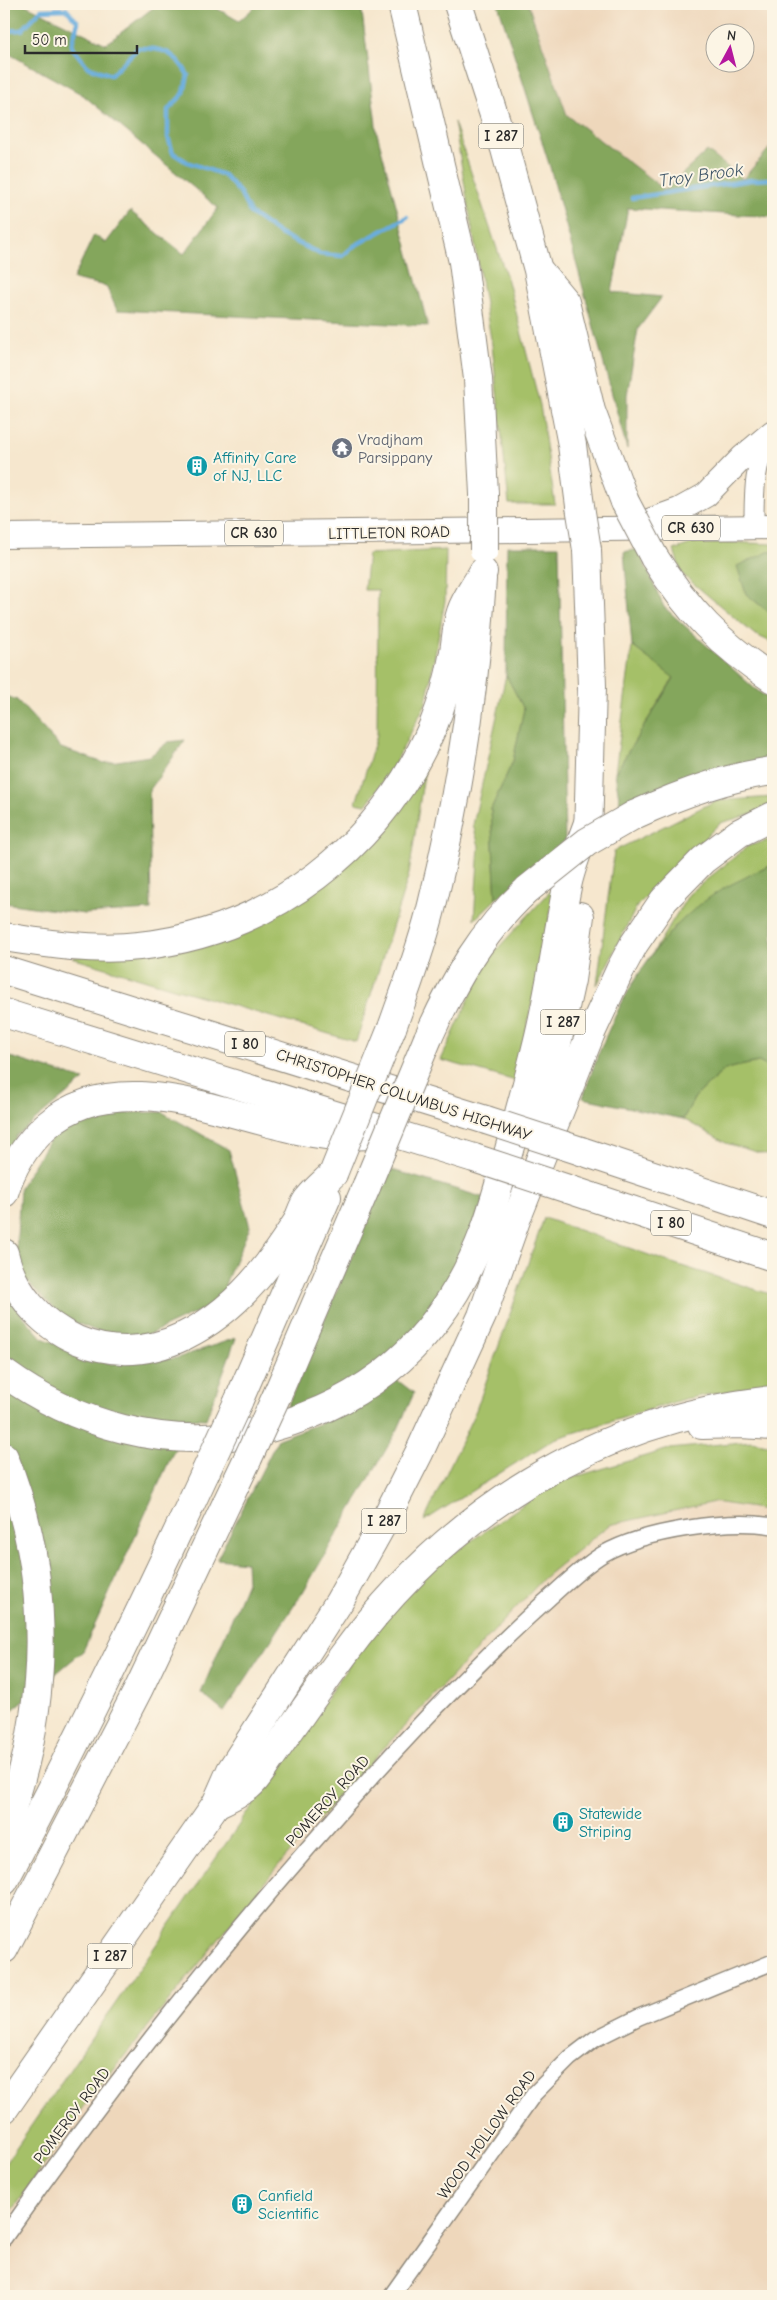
<svg xmlns="http://www.w3.org/2000/svg" width="777" height="2300" font-family="'Comic Neue',sans-serif">
  <style>
    .built { fill: #eed7bb; fill-rule: evenodd }
    .green { fill: #a5c067; stroke: #687649 }
    .forest { fill: #84a65c; stroke: #586844 }
    .lines { fill: none; stroke-linecap: round; stroke-linejoin: round }
    .stream { stroke: #69adde; stroke-width: 4.5 }
    .minor-casing { stroke: #90897c; stroke-width: 18 }
    .tertiary-casing { stroke: #90897c; stroke-width: 21 }
    .primary-casing { stroke: #90897c; stroke-width: 26 }
    .motorway-casing { stroke: #90897c; stroke-width: 30 }
    .minor { stroke: #fff; stroke-width: 15 }
    .tertiary { stroke: #fff; stroke-width: 19 }
    .primary { stroke: #fff; stroke-width: 24 }
    .motorway { stroke: #fff; stroke-width: 28 }
    .motorway-bridge-casing { stroke: #90897c; stroke-width: 30; stroke-linecap: butt }
    .motorway-bridge { stroke: #fff; stroke-width: 28 }
    .labels { text-anchor: middle; stroke-width: 4; stroke-linejoin: round; paint-order: stroke }
    .shield { fill: #fcf5e5; stroke: #6a6863; stroke-width: 1 }
    .shield-label { font-size: 15px; font-weight: bold; fill: #2b2b2b }
    .worship-label { font-size: 16px; fill: #5b616d; stroke: #fcf5e5; text-anchor: start }
    .culture-label { font-size: 16px; fill: #0d838f; stroke: #fcf5e5; text-anchor: start }
    .street-label { font-size: 16px; fill: #2b2b2b; stroke: #fcf5e5 }
    .water-label { font-size: 18px; font-style: italic; fill: #41586a; stroke: #fcf5e5 }
  </style>
  <rect width="100%" height="100%" fill="#fcf5e5"/>
  <filter id="ink" filterUnits="userSpaceOnUse"><feTurbulence type="fractalNoise" baseFrequency=".02" numOctaves="2"/><feDisplacementMap in="SourceGraphic" scale="10" xChannelSelector="R" yChannelSelector="G"/><feConvolveMatrix kernelMatrix="1 2 1 2 8 2 1 2 1" color-interpolation-filters="sRGB"/></filter>
  <filter id="wash" filterUnits="userSpaceOnUse"><feTurbulence type="fractalNoise" baseFrequency=".0096" numOctaves="4" result="noise"/><feDisplacementMap in="SourceGraphic" scale="20" xChannelSelector="R" yChannelSelector="G"/><feGaussianBlur stdDeviation="1.12" result="paint"/><feColorMatrix in="noise" values="0 0 0 0 0 0 0 0 0 0 0 0 0 0 0 0 0 1.4 0 .05"/><feComposite in="paint" operator="in"/></filter>
  <g filter="url(#wash)">
    <rect width="100%" height="100%" fill="#f6e7ce"/>
    <g class="built">
      <path d="M528 4H773V144L743 179 707 151 665 190 567 115ZM714 32H744V62H714Z"/>
      <polygon points="714,1502 773,1511 773,2296 4,2296 4,2223 88,2101 277,1867 349,1785 544,1578 609,1525"/>
    </g>
    <g class="green">
      <polygon points="454,122 508,281 540,405 555,504 509,504 492,345"/>
      <polygon points="699,541 773,544 773,552 768,552 746,594 773,615 773,643 754,634 682,574 674,550"/>
      <polygon points="446,550 445,601 426,703 392,769 366,805 356,803 377,735 378,590 364,590 368,554"/>
      <polygon points="632,646 674,677 615,773"/>
      <polygon points="506,675 524,709 513,761 491,809 496,899 474,920 479,846 473,825"/>
      <polygon points="426,761 409,874 356,1042 72,958 306,897"/>
      <polygon points="773,797 773,808 720,823 637,906 597,985 614,851 715,801"/>
      <polygon points="773,839 773,866 767,867 674,927 644,967 689,894 748,846"/>
      <polygon points="556,885 516,1081 441,1060 487,960"/>
      <polygon points="759,1062 773,1070 773,1157 726,1143 683,1119 695,1097 725,1069"/>
      <polygon points="544,1218 666,1261 773,1295 773,1383 684,1399 554,1439 424,1521 476,1410"/>
      <polygon points="752,1441 773,1445 773,1511 714,1502 609,1525 544,1578 349,1785 277,1867 88,2101 4,2223 4,2165 401,1590 554,1483 669,1449"/>
    </g>
    <g class="forest">
      <polygon points="4,4 24,4 106,44 158,4 209,4 239,21 258,4 361,4 377,133 428,326 117,310 106,286 73,279 94,235 106,243 130,211 184,254 218,208 83,95 4,51"/>
      <polygon points="498,4 528,4 567,115 665,190 707,151 743,179 773,144 773,217 628,208 612,292 662,297 638,329 627,395 627,449 550,167"/>
      <polygon points="507,546 559,546 565,841 496,899 491,809 513,761 524,709 506,675"/>
      <polygon points="638,549 664,607 754,688 773,702 773,760 701,771 620,804 615,773 674,678 632,646 624,552"/>
      <polygon points="768,552 773,552 773,615 746,594 737,566"/>
      <polygon points="4,695 17,700 61,748 104,763 150,756 168,742 185,740 149,791 151,910 84,914 4,903"/>
      <path d="M773 866V1070L759 1062 725 1069 695 1097 683 1119 583 1098C610 1013 656 918 742 879 752 874 762 868 773 866Z"/>
      <polygon points="4,1055 84,1080 16,1136 4,1165"/>
      <polygon points="162,1112 229,1150 250,1227 227,1279 221,1301 129,1344 64,1318 15,1270 20,1187 57,1129 89,1114"/>
      <polygon points="389,1169 485,1198 467,1246 439,1296 407,1340 362,1377 284,1414"/>
      <polygon points="4,1293 42,1338 111,1364 177,1358 236,1338 206,1419 186,1418 180,1437 83,1651 4,1717"/>
      <polygon points="397,1380 414,1393 398,1429 303,1592 224,1712 201,1693 247,1582 246,1562 217,1559 278,1439 342,1415"/>
    </g>
    <g class="lines">
      <g class="stream">
        <path d="M4 31 22 30 41 10 66 9 78 22 71 46 88 67 111 75 138 48C164 48 175 52 188 75L184 93 168 110V137L173 153 187 162 224 175 240 193 250 213 280 234 320 254 343 256 354 246 407 217"/>
        <polyline points="632,198 751,180 773,179"/>
      </g>
    </g>
  </g>
  <g filter="url(#ink)">
    <g class="lines">
      <g class="minor-casing">
        <g id="minor">
          <path d="M4 2238C132 2054 273 1880 427 1717 466 1677 506 1636 548 1599 566 1583 583 1566 603 1554 643 1531 729 1518 773 1526"/>
          <polyline points="391,2296 534,2094 570,2058 595,2039 639,2017 773,1962"/>
        </g>
      </g>
      <g class="tertiary-casing">
        <path id="tertiary" d="M754 527C754 494 753 465 771 436"/>
      </g>
      <g class="primary-casing">
        <g id="primary">
          <polyline points="646,522 679,510 706,495 742,458 773,432"/>
          <polyline points="4,536 773,527"/>
        </g>
      </g>
      <g class="motorway-casing">
        <g id="motorway">
          <polyline points="402,4 463,262 478,379 484,494"/>
          <polyline points="458,4 505,149 538,270 572,445 580,506"/>
          <polyline points="541,273 565,302 591,411 625,502"/>
          <polyline points="587,550 592,686 588,838"/>
          <path d="M654 557C687 610 721 645 773 679"/>
          <path d="M634 815C678 795 725 777 773 771"/>
          <path d="M4 937C48 944 95 951 139 946 271 932 381 847 433 726 442 704 449 680 453 657 456 643 456 626 461 612 465 599 476 585 483 572"/>
          <polyline points="4,970 486,1120"/>
          <polyline points="4,1013 474,1158"/>
          <path d="M392 1028C406 988 422 947 432 905 459 796 475 691 482 579"/>
          <path d="M428 1038C453 982 482 931 528 889"/>
          <polyline points="538,1129 571,980 580,916"/>
          <polyline points="581,1151 773,1215"/>
          <polyline points="568,1189 773,1257"/>
          <path d="M4 1193C12 1166 25 1145 46 1126 126 1056 247 1129 336 1136 347 1137 359 1135 371 1135"/>
          <path d="M4 1253C13 1292 40 1324 77 1340 153 1372 224 1322 269 1263 279 1249 288 1236 297 1222 301 1214 303 1204 309 1198 316 1189 325 1182 333 1174"/>
          <path d="M4 1373C74 1424 167 1451 253 1432 366 1407 443 1341 484 1232 494 1205 501 1177 509 1150 520 1109 532 1068 541 1027 552 979 558 930 568 882 573 861 582 840 589 820"/>
          <polyline points="277,1395 367,1185"/>
          <polyline points="238,1402 327,1197"/>
          <polyline points="702,1425 740,1424 773,1426"/>
          <path d="M4 1457C53 1577 50 1710 4 1830"/>
          <path d="M216 1804C227 1799 239 1793 249 1786 258 1779 265 1765 272 1756 295 1723 318 1690 342 1657 447 1513 594 1419 773 1400"/>
          <path d="M4 1881C75 1747 141 1611 205 1473"/>
          <polyline points="4,1949 139,1688 248,1458"/>
          <polyline points="4,2109 216,1804 231,1770 339,1602 387,1516 419,1453 482,1316 516,1220 590,1035 620,970 634,944 664,900 703,860 739,833 773,816"/>
        </g>
      </g>
      <use href="#minor" class="minor"/>
      <use href="#tertiary" class="tertiary"/>
      <use href="#primary" class="primary"/>
      <use href="#motorway" class="motorway"/>
      <g class="motorway-bridge-casing">
        <g id="motorway-bridge">
          <polyline points="625,502 654,557"/>
          <polyline points="580,506 587,550"/>
          <polyline points="484,550 484,494"/>
          <polyline points="528,889 587,842 634,815"/>
          <polyline points="486,1120 581,1151"/>
          <polyline points="474,1158 568,1189"/>
          <polyline points="333,1174 392,1028"/>
          <polyline points="367,1185 428,1038"/>
          <polyline points="248,1458 277,1395"/>
          <polyline points="205,1473 238,1402"/>
        </g>
      </g>
      <use href="#motorway-bridge" class="motorway-bridge"/>
    </g>
  </g>
  <defs>
    <g id="temple-disc" transform="scale(1.125)"><circle r="9.5" fill="#6b7280" stroke="#fcf5e5"/><path d="M0-6L5-2H3V0L6.5 2.5H4V6H1.5V3h-3V6H-4V2.5H-6.5L-3 0V-2H-5Z" fill="#fff"/></g>
    <g id="building-disc" transform="scale(1.125)"><circle r="9.5" fill="#0f9aa8" stroke="#fcf5e5"/><path d="M-4-6H4V6H1V3H-1V6H-4ZM-2.5-4.3h1.7v1.8h-1.7ZM.8-4.3h1.7v1.8H.8ZM-2.5-1h1.7V.8h-1.7ZM.8-1h1.7V.8H.8Z" fill="#fff"/></g>
  </defs>
  <g fill-rule="evenodd">
    <use href="#temple-disc" x="342" y="448"/>
    <use href="#building-disc" x="197" y="466"/>
    <use href="#building-disc" x="563" y="1822"/>
    <use href="#building-disc" x="242" y="2204"/>
  </g>
  <g class="labels">
    <g class="shield">
      <rect x="478.5" y="123.5" width="45" height="25" rx="4"/>
      <rect x="662" y="515.5" width="58" height="25" rx="4"/>
      <rect x="225" y="520.5" width="58" height="25" rx="4"/>
      <rect x="540.5" y="1009.5" width="45" height="25" rx="4"/>
      <rect x="225" y="1031.5" width="40" height="25" rx="4"/>
      <rect x="651" y="1210.5" width="40" height="25" rx="4"/>
      <rect x="361.5" y="1508.5" width="45" height="25" rx="4"/>
      <rect x="87.5" y="1943.5" width="45" height="25" rx="4"/>
    </g>
    <g class="shield-label">
      <text x="501" y="141">I 287</text>
      <text x="691" y="533">CR 630</text>
      <text x="254" y="538">CR 630</text>
      <text x="563" y="1027">I 287</text>
      <text x="245" y="1049">I 80</text>
      <text x="671" y="1228">I 80</text>
      <text x="384" y="1526">I 287</text>
      <text x="110" y="1961">I 287</text>
    </g>
    <g class="worship-label">
      <text x="358" y="445">Vradjham<tspan x="358" dy="18">Parsippany</tspan></text>
    </g>
    <g class="culture-label">
      <text x="213" y="463">Affinity Care<tspan x="213" dy="18">of NJ, LLC</tspan></text>
      <text x="579" y="1819">Statewide<tspan x="579" dy="18">Striping</tspan></text>
      <text x="258" y="2201">Canfield<tspan x="258" dy="18">Scientific</tspan></text>
    </g>
    <g class="street-label">
      <text transform="translate(389 532) rotate(-1)" y="6">LITTLETON ROAD</text>
      <text transform="translate(404 1094) rotate(18)" y="6">CHRISTOPHER COLUMBUS HIGHWAY</text>
      <text transform="translate(327 1800) rotate(-48)" y="6">POMEROY ROAD</text>
      <text transform="translate(71 2115) rotate(-53)" y="6">POMEROY ROAD</text>
      <text transform="translate(486 2134) rotate(-54)" y="6">WOOD HOLLOW ROAD</text>
    </g>
    <g class="water-label">
      <text transform="translate(701 175) rotate(-8)" y="6">Troy Brook</text>
    </g>
  </g>
  <rect width="777" height="2300" fill="none" stroke="#fcf5e5" stroke-width="20"/>
  <g transform="translate(730 48) rotate(7)"><circle r="24" fill="#fcf5e5" stroke="#a8a49b"/>
  <path d="M0-4L9 19L0 12L-9 19Z" fill="#b5179e"/>
  <text y="-8" font-size="14" font-weight="bold" text-anchor="middle" fill="#2b2b2b">N</text>
  </g>
  <path d="M25 45v8h112v-8" fill="none" stroke="#2b2b2b" stroke-width="2.5"/>
  <text x="32" y="45" font-size="15" fill="#2b2b2b" stroke="#fcf5e5" stroke-width="4" paint-order="stroke">50 m</text>
</svg>
